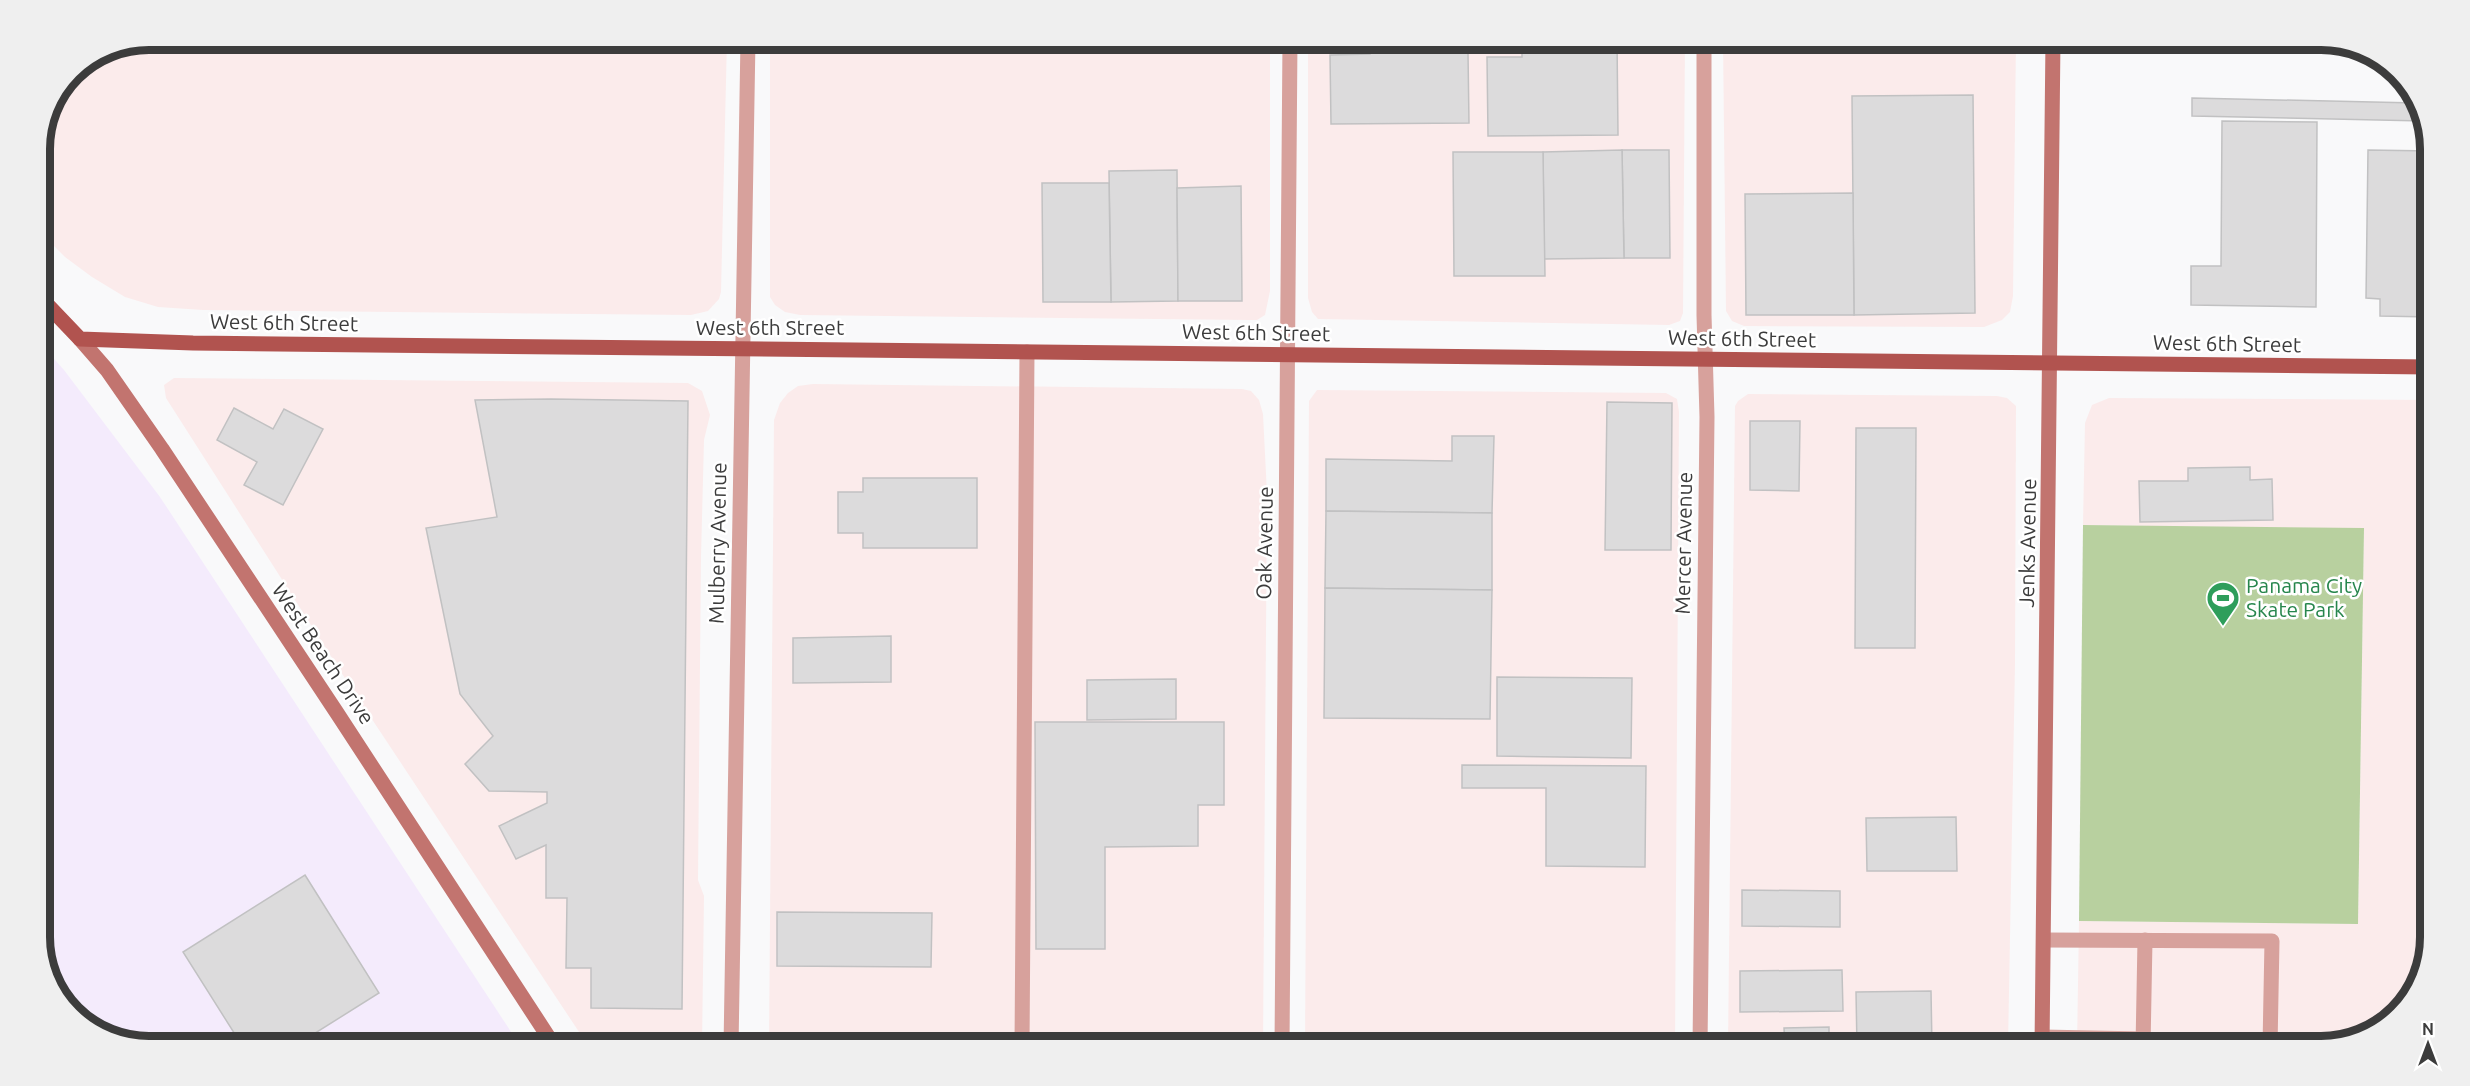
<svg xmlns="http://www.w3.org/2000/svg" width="2470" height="1086" font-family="Ubuntu,sans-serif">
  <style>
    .commercial { fill: #fbebeb }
    .industrial { fill: #f4ebfc }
    .green { fill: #b8d09f }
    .building { fill: #dcdbdc; stroke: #c1c1c2; stroke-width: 1.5 }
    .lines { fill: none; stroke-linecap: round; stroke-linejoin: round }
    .lane { stroke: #d7a19c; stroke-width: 15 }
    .street { stroke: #d7a19c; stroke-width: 15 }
    .secondary { stroke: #c2746f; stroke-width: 15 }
    .primary { stroke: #b1534f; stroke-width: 15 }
    .labels { text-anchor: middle; stroke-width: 5; stroke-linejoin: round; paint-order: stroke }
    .street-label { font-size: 21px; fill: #3c3c3c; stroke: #fff }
    .leisure-label { font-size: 21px; fill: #27864d; stroke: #fff; text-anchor: start }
    .rim { fill: none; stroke: #3c3c3c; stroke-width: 8 }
  </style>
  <rect width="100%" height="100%" fill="#f9f9fa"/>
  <g class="commercial">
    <polygon points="148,39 727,39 721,292 719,299 708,311 691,315 203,310 158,307 125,297 92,277 65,257 39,231 39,141 71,71 107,47"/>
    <polygon points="770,39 1270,39 1270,291 1265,315 1257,320 1251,320 800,315 785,312 775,305 770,297"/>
    <polygon points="1308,39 1685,39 1683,313 1680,321 1669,325 1318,319 1312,312 1308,298"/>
    <polygon points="1723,39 2016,39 2013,296 2010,312 2002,320 1984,327 1744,326 1732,321 1726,311"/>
    <polygon points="174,378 688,383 702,391 710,415 704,440 701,557 698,880 704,896 702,1047 589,1047 348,683 166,398 164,385"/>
    <polygon points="813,384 1242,389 1251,391 1259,400 1263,414 1267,494 1263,1047 769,1047 774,420 780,403 788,393 798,386"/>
    <polygon points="1317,390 1666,393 1677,399 1679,412 1675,1047 1305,1047 1309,401"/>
    <polygon points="1748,394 1997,396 2007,398 2016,406 2015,664 2008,1047 1728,1047 1735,406 1738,401"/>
    <polygon points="2109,398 2431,400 2431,938 2423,979 2383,1028 2322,1047 2077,1047 2079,921 2358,924 2364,529 2083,525 2085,423 2092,405"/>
  </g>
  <polygon class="industrial" points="39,342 64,370 160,497 521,1047 148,1047 107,1039 61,1004 39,945"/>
  <polygon class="green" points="2083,525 2364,528 2358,924 2079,921"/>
  <g class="building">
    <polygon points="1370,39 1503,39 1503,53 1468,53 1469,123 1331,124 1330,55 1370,54"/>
    <polygon points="1522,39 1617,39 1618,135 1488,136 1487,57 1522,57"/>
    <polygon points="1973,95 1975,313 1854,315 1852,96"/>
    <polygon points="2192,98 2416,103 2423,121 2192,116"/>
    <polygon points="2222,121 2317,122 2316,307 2191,305 2191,266 2221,266"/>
    <polygon points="1622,150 1669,150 1670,258 1624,258"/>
    <polygon points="1622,150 1624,258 1544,259 1543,152"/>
    <polygon points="2368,150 2431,151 2431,317 2380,316 2380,299 2366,298"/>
    <polygon points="1453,152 1543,152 1545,276 1454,276"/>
    <polygon points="1177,170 1178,301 1111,302 1109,171"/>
    <polygon points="1042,183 1109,183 1111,302 1043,302"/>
    <polygon points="1241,186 1242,301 1178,301 1177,188"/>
    <polygon points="1853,193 1854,315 1746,315 1745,194"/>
    <polygon points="551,399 688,401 682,1009 591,1008 591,968 566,968 567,898 546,898 546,845 516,859 499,826 547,803 547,792 489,791 465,764 493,736 460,694 426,528 497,517 475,400"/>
    <polygon points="1607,402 1672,403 1671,550 1605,550"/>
    <polygon points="234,408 273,429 284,409 323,429 283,505 244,485 257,462 217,440"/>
    <polygon points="1750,421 1800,421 1799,491 1750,490"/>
    <polygon points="1856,428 1916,428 1915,648 1855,648"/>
    <polygon points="1452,436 1494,436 1492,513 1326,511 1326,459 1452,461"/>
    <polygon points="2250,467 2250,480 2272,479 2273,520 2140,522 2139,481 2188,481 2188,468"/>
    <polygon points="863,478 977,478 977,548 863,548 863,533 838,533 838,492 863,492"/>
    <polygon points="1326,511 1492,513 1492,590 1325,588"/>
    <polygon points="1325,588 1492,590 1490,719 1324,718"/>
    <polygon points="891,636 891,682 793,683 793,638"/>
    <polygon points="1497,677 1632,678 1631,758 1497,756"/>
    <polygon points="1176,679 1176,719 1087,720 1087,680"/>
    <polygon points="1035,722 1224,722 1224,805 1198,805 1198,846 1105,847 1105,949 1036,949"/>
    <polygon points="1462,765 1646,766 1645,867 1546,866 1546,788 1462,788"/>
    <polygon points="1956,817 1957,871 1867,871 1866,818"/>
    <polygon points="305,875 379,993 293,1047 243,1047 183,952"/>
    <polygon points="1742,890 1840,891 1840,927 1742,926"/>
    <polygon points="777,912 932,913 931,967 777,966"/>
    <polygon points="1842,970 1843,1011 1740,1012 1740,971"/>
    <polygon points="1931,991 1932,1047 1857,1047 1856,992"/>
    <polygon points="1829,1027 1829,1047 1785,1047 1784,1028"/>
    <polygon points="177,1037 178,1047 148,1047 126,1043"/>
  </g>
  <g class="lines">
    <g class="lane">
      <polyline points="2044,940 2272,941 2270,1047"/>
      <polyline points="2042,1037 2143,1039"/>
      <polyline points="1022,1047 1027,352"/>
      <polyline points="2143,1047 2145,940"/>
    </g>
    <g class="street">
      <polyline points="731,1047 748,39"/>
      <polyline points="1282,1047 1290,39"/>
      <polyline points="1700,1047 1707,417 1704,315 1704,39"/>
    </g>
    <g class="secondary">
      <polyline points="80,339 107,370 162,449 337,713 555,1047"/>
      <polyline points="2042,1047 2053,39"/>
    </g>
    <polyline class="primary" points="39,296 80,339 193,343 2431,367"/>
  </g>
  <defs>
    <g id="stadium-pin" transform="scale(1.725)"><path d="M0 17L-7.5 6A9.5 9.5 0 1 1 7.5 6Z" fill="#2e9e5b" stroke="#fff"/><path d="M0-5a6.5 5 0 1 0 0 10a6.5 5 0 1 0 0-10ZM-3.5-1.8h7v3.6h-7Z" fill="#fff"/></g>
  </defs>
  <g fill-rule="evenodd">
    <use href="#stadium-pin" x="2223" y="598"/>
  </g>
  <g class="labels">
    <g class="street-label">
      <text transform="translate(284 323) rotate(1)" y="7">West 6th Street</text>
      <text x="770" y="335">West 6th Street</text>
      <text transform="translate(1256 333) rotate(1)" y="7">West 6th Street</text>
      <text transform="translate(1742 339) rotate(1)" y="7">West 6th Street</text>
      <text transform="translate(2227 344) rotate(1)" y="7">West 6th Street</text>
      <text transform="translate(718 543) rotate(-89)" y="7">Mulberry Avenue</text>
      <text transform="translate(1265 543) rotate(-89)" y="7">Oak Avenue</text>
      <text transform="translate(1684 543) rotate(-89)" y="7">Mercer Avenue</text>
      <text transform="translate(2028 543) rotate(-89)" y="7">Jenks Avenue</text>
      <text transform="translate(323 654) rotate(56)" y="7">West Beach Drive</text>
    </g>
    <g class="leisure-label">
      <text x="2246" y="593">Panama City<tspan x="2246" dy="24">Skate Park</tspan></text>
    </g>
  </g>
  <path d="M0 0H2470V1086H0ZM149 50H2321A99 99 0 0 1 2420 149V937A99 99 0 0 1 2321 1036H149A99 99 0 0 1 50 937V149A99 99 0 0 1 149 50Z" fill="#efefef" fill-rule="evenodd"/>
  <path class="rim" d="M149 50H2321A99 99 0 0 1 2420 149V937A99 99 0 0 1 2321 1036H149A99 99 0 0 1 50 937V149A99 99 0 0 1 149 50Z"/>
  <g transform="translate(2428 1044)" stroke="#ffffff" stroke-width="4.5" paint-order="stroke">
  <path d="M0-4.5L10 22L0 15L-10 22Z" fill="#3c3c3c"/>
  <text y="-9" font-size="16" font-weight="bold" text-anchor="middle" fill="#3c3c3c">N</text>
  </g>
</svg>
